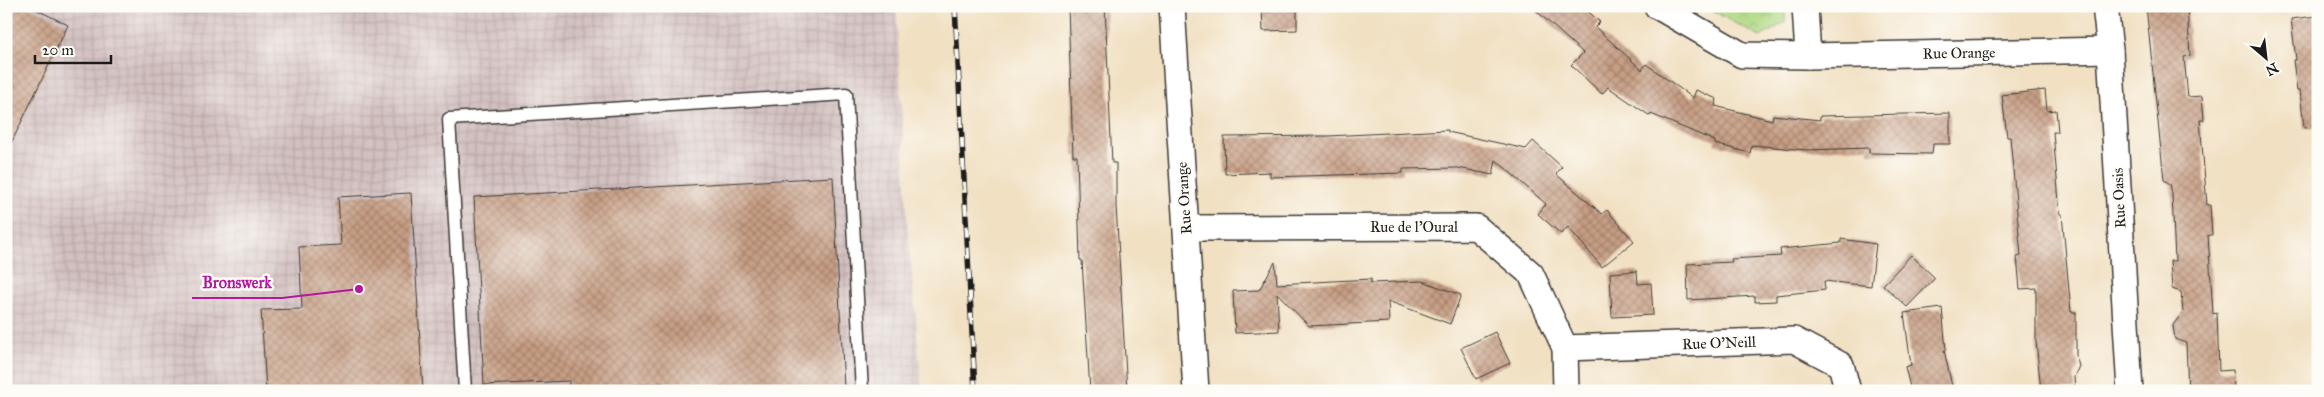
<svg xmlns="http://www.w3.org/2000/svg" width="2324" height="397" font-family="'IM FELL Great Primer',serif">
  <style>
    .industrial { fill: url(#industrial-grid) }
    .park { fill: url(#park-crowns); stroke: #667b50 }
    .building { fill: url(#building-cross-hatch) }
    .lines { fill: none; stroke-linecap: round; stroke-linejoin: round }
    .service-casing { stroke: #3c3935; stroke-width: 15 }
    .minor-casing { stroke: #3c3935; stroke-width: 28 }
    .service { stroke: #fff; stroke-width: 12 }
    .minor { stroke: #fff; stroke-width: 25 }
    .rail-casing { stroke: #1c1c1c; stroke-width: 5.5 }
    .rail { stroke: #fdfcf7; stroke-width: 4; stroke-dasharray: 11; stroke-linecap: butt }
    .labels { text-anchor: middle; stroke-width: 5; stroke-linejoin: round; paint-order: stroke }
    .street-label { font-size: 15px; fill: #1c1c1c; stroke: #fdfcf7 }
    .leader { fill: none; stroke: #b5179e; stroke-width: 2 }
    .callout-dot { fill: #b5179e; stroke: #fdfcf7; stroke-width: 2 }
    .callout-label { font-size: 16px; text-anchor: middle; font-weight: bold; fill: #b5179e; stroke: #fdfcf7; stroke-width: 5; stroke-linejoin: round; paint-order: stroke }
  </style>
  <defs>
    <pattern id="industrial-grid" width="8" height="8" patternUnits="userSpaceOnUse" patternTransform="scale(1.25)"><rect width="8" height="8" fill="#d2bfbf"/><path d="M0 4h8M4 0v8" fill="none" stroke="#b4a4a4"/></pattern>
    <pattern id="park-crowns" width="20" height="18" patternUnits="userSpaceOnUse" patternTransform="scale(1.25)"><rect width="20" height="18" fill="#b0da85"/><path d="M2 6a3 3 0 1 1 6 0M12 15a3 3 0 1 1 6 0" fill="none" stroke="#97ba72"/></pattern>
    <pattern id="building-cross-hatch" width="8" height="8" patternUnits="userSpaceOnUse" patternTransform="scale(1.25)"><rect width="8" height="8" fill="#c79e84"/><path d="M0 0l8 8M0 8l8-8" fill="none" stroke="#a1806b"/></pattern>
  </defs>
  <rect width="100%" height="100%" fill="#fdfcf7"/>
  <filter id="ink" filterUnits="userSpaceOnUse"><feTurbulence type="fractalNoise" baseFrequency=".02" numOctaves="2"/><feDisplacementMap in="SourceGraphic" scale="10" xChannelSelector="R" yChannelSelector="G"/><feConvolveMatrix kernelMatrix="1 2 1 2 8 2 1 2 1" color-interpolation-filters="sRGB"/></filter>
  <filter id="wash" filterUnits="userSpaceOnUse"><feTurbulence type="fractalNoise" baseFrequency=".0096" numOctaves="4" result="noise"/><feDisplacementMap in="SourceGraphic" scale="20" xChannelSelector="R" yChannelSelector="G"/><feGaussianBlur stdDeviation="1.12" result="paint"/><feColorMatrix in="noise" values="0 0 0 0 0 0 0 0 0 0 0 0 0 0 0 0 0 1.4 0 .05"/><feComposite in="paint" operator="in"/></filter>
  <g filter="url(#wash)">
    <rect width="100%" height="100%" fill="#f1e0c2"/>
    <polygon class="industrial" points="6,6 896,6 908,231 922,391 6,391"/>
    <polygon class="park" points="1704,6 1785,6 1785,22 1760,37"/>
    <g id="blocks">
      <g class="building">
        <polygon points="6,6 29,6 68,25 6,154"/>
        <polygon points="1068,6 1105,6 1112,163 1116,163 1116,206 1127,391 1090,391 1082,260 1080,260 1077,156 1073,156"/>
        <polygon points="1262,6 1297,6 1297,30 1263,31"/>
        <polygon points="1531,6 1582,6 1600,22 1595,27 1642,70 1646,64 1693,98 1696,90 1717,99 1715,106 1772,120 1773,115 1820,120 1820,116 1950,113 1950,144 1933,144 1932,154 1869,153 1869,148 1806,150 1752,145 1750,153 1715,144 1715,141 1651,114 1650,116 1608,87 1602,94 1571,65 1583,53"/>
        <polygon points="2146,6 2187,6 2190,56 2184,57 2188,97 2202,96 2204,120 2200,120 2207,205 2210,205 2212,235 2208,235 2213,314 2217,313 2219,371 2233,370 2234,391 2188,391 2186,343 2175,339 2173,325 2183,312 2181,292 2172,289 2170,261 2175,261 2172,194 2170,184 2164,180"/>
        <polygon points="2318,16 2318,127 2304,128 2300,91 2297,91 2293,60 2296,60 2291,19"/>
        <polygon points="2045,90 2047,111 2056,110 2058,132 2053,132 2060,214 2062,214 2071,312 2076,312 2076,356 2079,366 2074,377 2075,389 2041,391 2036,341 2036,288 2020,289 2017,257 2021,256 2010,137 2007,137 2002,95"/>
        <polygon points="1448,130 1448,132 1526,149 1533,141 1562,167 1556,174 1602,214 1607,210 1634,241 1602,267 1568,227 1561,234 1538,214 1546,204 1496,160 1493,175 1458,168 1403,169 1403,173 1270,177 1270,172 1225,174 1224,137 1328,136"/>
        <polygon points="833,177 844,388 749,391 748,386 663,391 663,383 569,389 569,381 484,385 474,197"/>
        <polygon points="411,193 423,391 266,391 261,310 302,309 299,247 341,245 338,197"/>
        <polygon points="1841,239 1876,244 1871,286 1824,281 1825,290 1776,295 1776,301 1755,302 1755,296 1688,300 1687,264 1732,262 1731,259 1781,256 1780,249 1841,243"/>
        <polygon points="1911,255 1935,278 1907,307 1883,285"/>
        <polygon points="1275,262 1277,284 1371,279 1371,283 1422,281 1461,295 1450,324 1388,301 1389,322 1309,326 1277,293 1279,331 1235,333 1233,291 1259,290"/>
        <polygon points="1637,271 1638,284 1651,283 1653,315 1612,317 1610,273"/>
        <polygon points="1942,308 1946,350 1944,350 1953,391 1911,391 1905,367 1911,365 1904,313"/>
        <polygon points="1495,332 1510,363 1476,379 1461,348"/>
      </g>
    </g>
  </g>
  <g filter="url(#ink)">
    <use href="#blocks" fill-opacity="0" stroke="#3c3935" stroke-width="1"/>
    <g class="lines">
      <g class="service-casing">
        <polyline id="service" points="465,391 449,119 846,94 862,391"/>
      </g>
      <g class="minor-casing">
        <g id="minor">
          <polyline points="1172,6 1196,391"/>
          <polyline points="1657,6 1742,55 1808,56 2110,50"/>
          <polyline points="1805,6 1808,56"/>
          <polyline points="2105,6 2110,50 2130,391"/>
          <polyline points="1186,228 1476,227 1531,274 1565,348 1566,391"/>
          <polyline points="1565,348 1794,340 1841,365 1848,391"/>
        </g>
      </g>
      <use href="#service" class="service"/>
      <use href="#minor" class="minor"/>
      <g class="rail-casing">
        <polyline id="rail" points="955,6 975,391"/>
      </g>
      <use href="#rail" class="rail"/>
    </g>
  </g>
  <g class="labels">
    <g class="street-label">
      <text transform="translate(1959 53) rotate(-1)" y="5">Rue Orange</text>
      <text transform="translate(1184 198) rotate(-94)" y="5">Rue Orange</text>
      <text transform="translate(2119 198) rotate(-93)" y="5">Rue Oasis</text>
      <text x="1414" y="232">Rue de l'Oural</text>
      <text transform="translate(1719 343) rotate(-2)" y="5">Rue O'Neill</text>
    </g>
  </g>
  <path class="leader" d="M359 289L282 298H192"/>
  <circle class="callout-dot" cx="359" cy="289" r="5"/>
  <g class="callout-label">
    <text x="237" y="288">Bronswerk</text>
  </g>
  <rect width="2324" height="397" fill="none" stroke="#fdfcf7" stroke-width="25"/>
  <g transform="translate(2266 58) rotate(152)" stroke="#fdfcf7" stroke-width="4" paint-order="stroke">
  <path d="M0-4L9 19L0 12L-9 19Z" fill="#1c1c1c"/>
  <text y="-8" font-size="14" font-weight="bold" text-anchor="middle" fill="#1c1c1c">N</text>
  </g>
  <path d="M35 55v8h76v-8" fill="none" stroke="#1c1c1c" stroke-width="2.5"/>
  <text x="42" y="55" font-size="15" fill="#1c1c1c" stroke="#fdfcf7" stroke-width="4" paint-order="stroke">20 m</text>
</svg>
